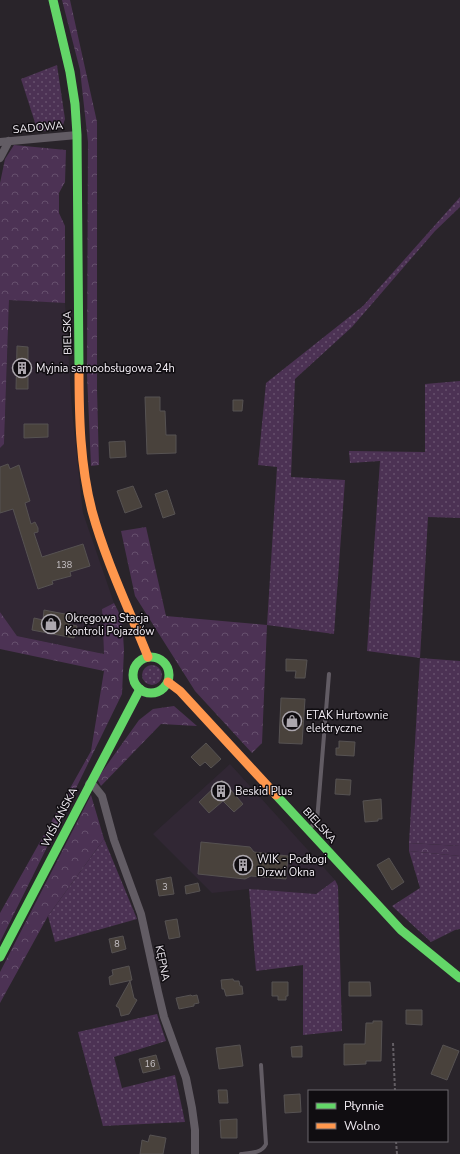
<svg xmlns="http://www.w3.org/2000/svg" width="460" height="1154" font-family="'Nunito Sans',sans-serif">
  <style>
    .built { fill: #312734 }
    .grass { fill: url(#grass-dots) }
    .forest { fill: url(#forest-crowns) }
    .building { fill: #49423c; stroke: #565252 }
    .lines { fill: none; stroke-linecap: round; stroke-linejoin: round }
    .path { stroke: #635e64; stroke-width: 2; stroke-dasharray: 3 2; stroke-linecap: butt }
    .lane { stroke: #625c64; stroke-width: 4 }
    .street { stroke: #625c64; stroke-width: 8 }
    .fast { stroke: #63d668; stroke-width: 9 }
    .slow { stroke: #ff974d; stroke-width: 9 }
    .labels { text-anchor: middle; stroke-width: 3; stroke-linejoin: round; paint-order: stroke }
    .number-label { font-size: 9px; fill: #c8c3c7 }
    .street-label { font-size: 11px; fill: #f3eef5; stroke: #100d11 }
    .poi-label { font-size: 11px; fill: #f3eef5; stroke: #100d11; text-anchor: start }
  </style>
  <defs>
    <pattern id="grass-dots" width="8" height="8" patternUnits="userSpaceOnUse"><rect width="8" height="8" fill="#4c3254"/><path d="M2 2h.1M6 6h.1" fill="none" stroke="#66506d" stroke-width="1.8" stroke-linecap="round"/></pattern>
    <pattern id="forest-crowns" width="20" height="18" patternUnits="userSpaceOnUse"><rect width="20" height="18" fill="#4c3254"/><path d="M2 6a3 3 0 1 1 6 0M12 15a3 3 0 1 1 6 0" fill="none" stroke="#66506d"/></pattern>
  </defs>
  <rect width="100%" height="100%" fill="#29242a"/>
  <g class="built">
    <polygon points="9,299 65,303 72,410 83,513 114,603 102,609 104,654 17,636 0,612 0,448 4,444"/>
    <polygon points="230,764 335,880 316,894 249,889 212,893 153,834"/>
  </g>
  <g class="grass">
    <polygon points="57,65 65,119 62,128 38,132 21,79"/>
    <polygon points="460,197 460,207 435,231 352,327 295,379 291,477 345,480 334,634 267,625 277,467 258,465 266,383 363,306"/>
    <polygon points="460,381 460,518 428,517 420,658 460,661 460,846 409,843 420,658 367,651 380,461 350,463 349,451 425,452 425,384"/>
    <circle cx="152" cy="675" r="10"/>
    <polygon points="104,839 137,919 55,942 48,916"/>
    <polygon points="409,851 460,856 460,929 455,930 431,942 392,906 420,888"/>
    <polygon points="335,880 338,886 342,1031 303,1035 303,965 256,971 249,889 316,894"/>
    <polygon points="157,1014 166,1041 114,1057 122,1088 175,1075 185,1122 103,1126 78,1032"/>
  </g>
  <g class="forest">
    <polygon points="62,0 70,0 97,122 97,390 99,465 91,466 87,375 88,142 80,70"/>
    <polygon points="14,145 66,150 65,182 59,193 59,213 65,226 65,303 9,300 4,444 0,448 0,183 5,159"/>
    <polygon points="146,527 166,616 267,625 262,743 252,753 195,691 135,596 121,531"/>
    <polygon points="114,603 122,619 124,650 122,694 61,819 0,942 0,913 91,751 104,671 0,649 0,612 17,636 104,654 102,609"/>
    <polygon points="174,706 197,726 161,724 101,786 97,779 139,720 153,709"/>
    <polygon points="91,795 104,839 48,916 0,1003 0,972"/>
    <polygon points="409,843 460,846 460,856 409,851"/>
  </g>
  <g class="building">
    <polygon points="17,346 28,347 28,389 16,389"/>
    <polygon points="145,397 160,397 160,411 165,411 166,435 176,435 176,453 147,454"/>
    <polygon points="233,400 243,400 242,411 233,411"/>
    <polygon points="24,424 48,424 48,437 24,438"/>
    <polygon points="125,441 126,457 110,458 109,442"/>
    <polygon points="8,464 10,469 19,465 30,501 25,503 31,524 35,522 38,528 38,532 34,533 42,557 83,544 90,566 70,572 71,576 52,581 53,584 38,589 13,509 0,513 0,467"/>
    <polygon points="133,486 142,507 125,513 117,491"/>
    <polygon points="167,490 175,514 163,518 155,494"/>
    <polygon points="44,610 70,615 68,624 77,626 74,638 32,630 34,618 43,620"/>
    <polygon points="286,659 307,660 305,678 295,678 296,671 286,671"/>
    <polygon points="281,698 305,699 302,744 279,743"/>
    <polygon points="339,741 355,742 354,756 336,755 336,748 339,748"/>
    <polygon points="206,743 221,759 211,768 205,762 200,766 191,757"/>
    <polygon points="336,779 351,780 350,795 335,794"/>
    <polygon points="222,780 243,804 234,812 223,801 209,813 199,802"/>
    <polygon points="381,799 382,819 378,819 378,821 365,822 363,801"/>
    <polygon points="201,842 250,847 254,852 288,856 286,879 251,876 245,879 198,874"/>
    <polygon points="389,858 404,882 392,890 377,865"/>
    <polygon points="171,877 174,894 159,896 156,880"/>
    <polygon points="198,883 200,891 186,894 185,886"/>
    <polygon points="177,919 180,937 169,939 165,921"/>
    <polygon points="123,936 126,949 112,953 109,939"/>
    <polygon points="129,966 132,980 110,985 109,977 113,975 112,970"/>
    <polygon points="233,979 234,981 239,981 240,986 242,986 243,994 226,996 224,989 222,989 221,980"/>
    <polygon points="130,981 134,998 137,1000 129,1014 121,1016 119,1008 116,1006"/>
    <polygon points="272,982 288,982 288,996 286,996 286,1000 278,1000 278,996 272,996"/>
    <polygon points="349,982 370,982 371,996 349,996"/>
    <polygon points="191,995 192,996 197,995 199,1003 194,1004 194,1006 179,1009 176,998"/>
    <polygon points="406,1010 422,1010 422,1025 406,1024"/>
    <polygon points="373,1021 382,1021 381,1061 366,1061 366,1064 344,1065 344,1044 365,1044 366,1023 373,1023"/>
    <polygon points="240,1045 243,1066 219,1069 216,1048"/>
    <polygon points="443,1045 459,1051 447,1080 431,1074"/>
    <polygon points="302,1046 302,1057 292,1057 291,1047"/>
    <polygon points="156,1055 160,1069 143,1073 139,1059"/>
    <polygon points="218,1090 227,1090 228,1103 219,1103"/>
    <polygon points="300,1094 301,1112 285,1113 284,1095"/>
    <polygon points="237,1119 237,1138 221,1138 220,1120"/>
    <polygon points="150,1135 166,1138 163,1154 140,1154 142,1140 148,1142"/>
  </g>
  <g class="lines">
    <g class="path">
      <polyline points="393,1043 395,1091"/>
      <polyline points="396,1141 397,1154"/>
    </g>
    <g class="lane">
      <polyline points="309,829 317,821 329,674"/>
      <path d="M241 1154C251 1153 262 1153 266 1144L261 1065"/>
    </g>
    <g class="street">
      <polyline points="0,142 77,135"/>
      <polyline points="0,158 9,141"/>
      <polyline points="89,784 94,786 102,796 114,840 141,914 158,992 164,1017 186,1078 192,1108 195,1130 195,1154"/>
    </g>
    <g class="fast">
      <polyline points="53,0 70,72 75,104 77,135 79,369"/>
      <circle cx="151" cy="675" r="18"/>
      <polyline points="276,795 401,930 460,978"/>
      <polyline points="0,957 140,689"/>
    </g>
    <g class="slow">
      <path d="M79 369C79 416 80 465 92 511 106 562 129 609 148 657"/>
      <polyline points="168,682 180,691 276,795"/>
    </g>
  </g>
  <defs>
    <g id="building-ring" transform="scale(1)"><circle r="9.5" fill="#100d11" stroke="#aca7ae" stroke-width="1.5"/><path d="M-4-6H4V6H1V3H-1V6H-4ZM-2.5-4.3h1.7v1.8h-1.7ZM.8-4.3h1.7v1.8H.8ZM-2.5-1h1.7V.8h-1.7ZM.8-1h1.7V.8H.8Z" fill="#aca7ae"/></g>
    <g id="shop-ring" transform="scale(1)"><circle r="9.5" fill="#100d11" stroke="#aca7ae" stroke-width="1.5"/><path d="M-5-2.5h2.3a2.7 3.5 0 0 1 5.4 0H5L5.5 6h-11ZM-1.5-2.5h3a1.5 2.3 0 0 0-3 0Z" fill="#aca7ae"/></g>
  </defs>
  <g fill-rule="evenodd">
    <use href="#building-ring" x="22" y="368"/>
    <use href="#shop-ring" x="51" y="624"/>
    <use href="#shop-ring" x="292" y="721"/>
    <use href="#building-ring" x="221" y="791"/>
    <use href="#building-ring" x="243" y="865"/>
  </g>
  <g class="labels">
    <g class="number-label">
      <text x="64" y="568">138</text>
      <text x="165" y="890">3</text>
      <text x="117" y="947">8</text>
      <text x="150" y="1067">16</text>
    </g>
    <g class="street-label">
      <text transform="translate(38 127) rotate(-5)" y="4">SADOWA</text>
      <text transform="translate(67 333) rotate(-91)" y="4">BIELSKA</text>
      <text transform="translate(59 817) rotate(-63)" y="4">WIŚLAŃSKA</text>
      <text transform="translate(320 825) rotate(48)" y="4">BIELSKA</text>
      <text transform="translate(163 963) rotate(79)" y="4">KĘPNA</text>
    </g>
    <g class="poi-label">
      <text x="36" y="372">Myjnia samoobsługowa 24h</text>
      <text x="65" y="622">Okręgowa Stacja<tspan x="65" dy="13">Kontroli Pojazdów</tspan></text>
      <text x="306" y="719">ETAK Hurtownie<tspan x="306" dy="13">elektryczne</tspan></text>
      <text x="235" y="795">Beskid Plus</text>
      <text x="257" y="863">WIK - Podłogi<tspan x="257" dy="13">Drzwi Okna</tspan></text>
    </g>
  </g>
  <rect x="308" y="1090" width="140" height="52" fill="#100d11" stroke="#6b676c"/>
  <rect x="316" y="1103" width="20" height="6" fill="#63d668" stroke="#6b676c"/>
  <text x="344" y="1110" font-size="12" fill="#f3eef5">Płynnie</text>
  <rect x="316" y="1123" width="20" height="6" fill="#ff974d" stroke="#6b676c"/>
  <text x="344" y="1130" font-size="12" fill="#f3eef5">Wolno</text>
</svg>
